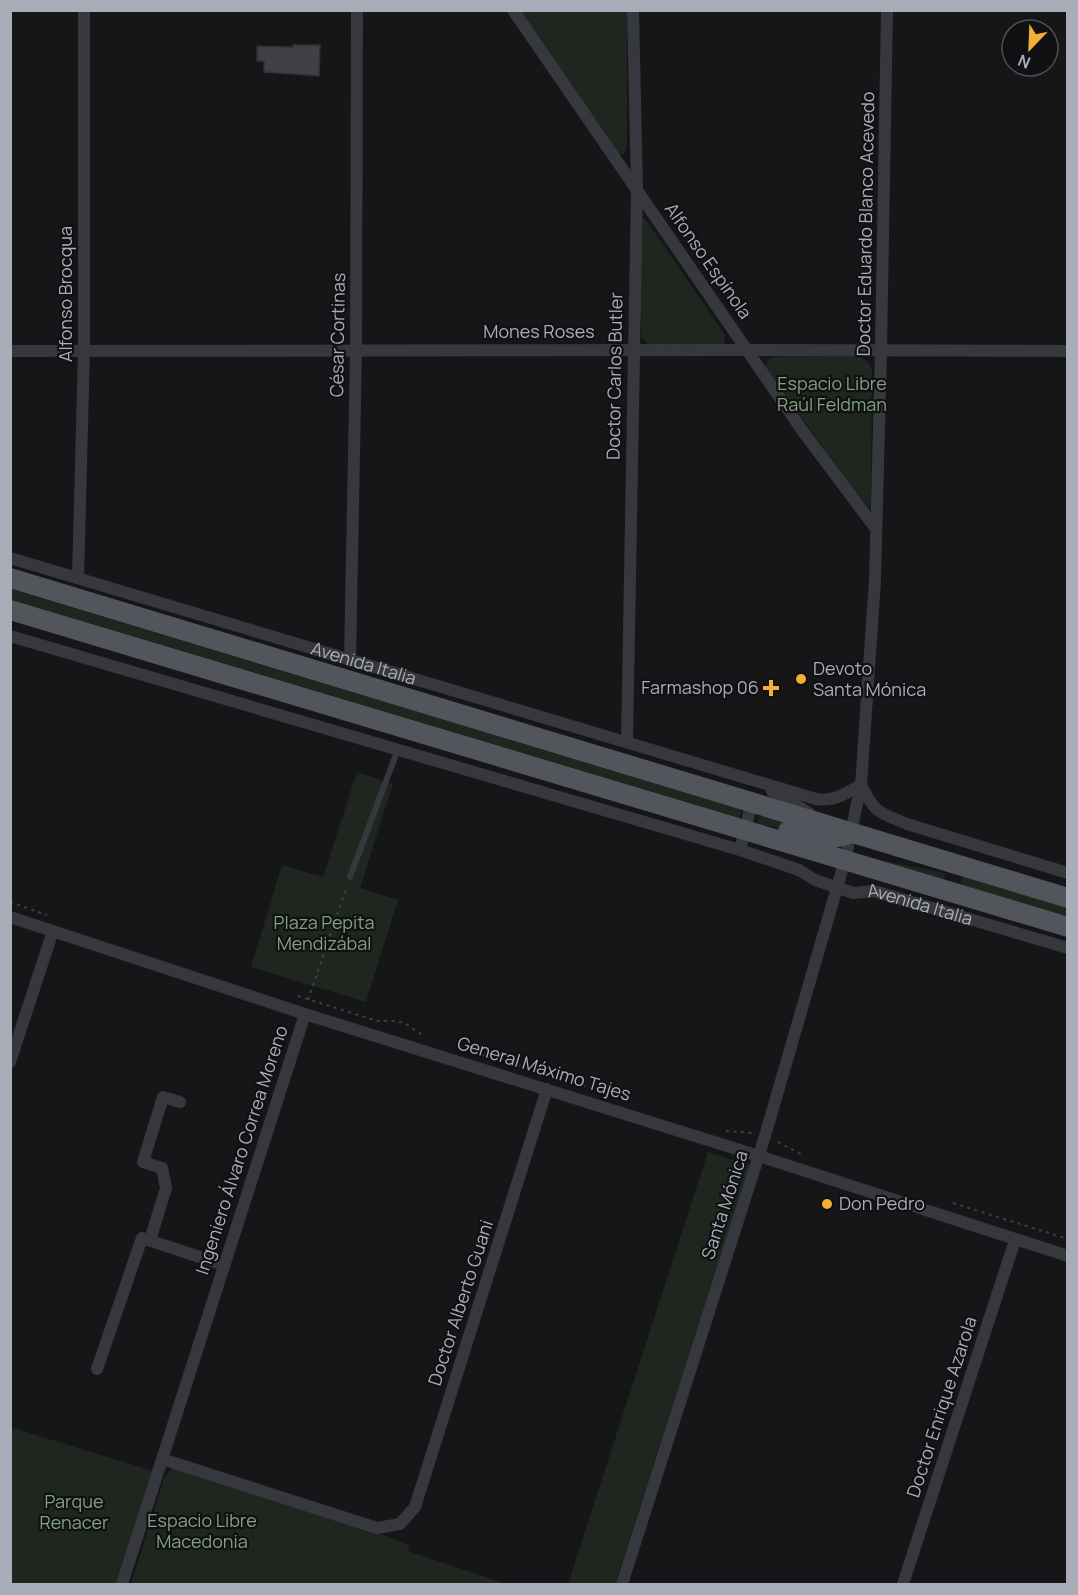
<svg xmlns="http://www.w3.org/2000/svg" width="1078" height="1595" font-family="Manrope,sans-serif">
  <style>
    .green { fill: #1e261f }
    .building { fill: #404145; stroke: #303034; stroke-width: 1.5 }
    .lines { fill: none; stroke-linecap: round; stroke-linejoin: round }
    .path { stroke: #3d3f44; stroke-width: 2; stroke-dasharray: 3 4.5; stroke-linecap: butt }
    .lane { stroke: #37383d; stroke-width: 6 }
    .street { stroke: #37383d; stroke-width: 12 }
    .primary { stroke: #53555c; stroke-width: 20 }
    .poi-dot { fill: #f2b134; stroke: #111113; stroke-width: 2 }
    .labels { text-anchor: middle; stroke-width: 4.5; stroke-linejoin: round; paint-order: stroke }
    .street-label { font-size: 18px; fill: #a8adb8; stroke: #111113 }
    .park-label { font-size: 18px; fill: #7fa381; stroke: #111113 }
    .poi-label { font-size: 18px; fill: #a8adb8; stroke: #111113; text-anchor: start }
  </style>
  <rect width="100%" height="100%" fill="#161618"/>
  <g class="green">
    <polygon points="518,11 627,11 627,146 624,154 619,154"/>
    <polygon points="641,217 646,220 720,327 725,335 724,344 653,345 648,344 642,337 638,223"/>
    <path d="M846 354C857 356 869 358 872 370L871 500 869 508 850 486 765 366 769 359 774 357Z"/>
    <polygon points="10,589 737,808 741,810 741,815 738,819 11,602"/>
    <polygon points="357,772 393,784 360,888 398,900 366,1002 251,967 282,865 323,877"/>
    <polygon points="761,816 765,816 819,833 759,825 758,819"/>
    <polygon points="876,859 939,872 944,874 945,877 943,880"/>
    <polygon points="962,877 966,877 1067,907 1067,920 960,886"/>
    <polygon points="708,1152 750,1165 615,1584 568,1584"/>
    <polygon points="10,1427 153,1471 117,1584 11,1584"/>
    <polygon points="176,1468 374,1531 410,1546 408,1551 507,1584 131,1584 164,1479 170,1470"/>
  </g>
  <polygon class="building" points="293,45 320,45 319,76 264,72 264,61 257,61 257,46 293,47"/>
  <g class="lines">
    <g class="path">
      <polyline points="10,902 47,915"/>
      <polyline points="298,996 377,1021 397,1021 406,1024 425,1037"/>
      <polyline points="308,1000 347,886"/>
      <polyline points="468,1050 620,1097"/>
      <polyline points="726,1131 753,1133"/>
      <polyline points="778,1142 801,1154 804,1157"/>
      <polyline points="953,1203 1068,1239"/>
    </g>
    <polyline class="lane" points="350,877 398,749"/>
    <g class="street">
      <polyline points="513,10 804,433 876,529"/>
      <polyline points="10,351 747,350 1068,351"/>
      <path id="s1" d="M10 558 816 799C835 802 845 793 861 785"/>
      <polyline points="78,578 84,351 84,10"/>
      <path id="s2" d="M10 636 740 850 799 870 815 880 853 893 874 891 1068 948"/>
      <polyline points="350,660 356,351 357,10"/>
      <polyline points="627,742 637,189 633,10"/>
      <path d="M861 785C875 814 879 812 907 824L1068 873"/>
      <polyline points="772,791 809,813"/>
      <polyline points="740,850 752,802"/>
      <polyline points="10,917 305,1014 759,1156 1068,1256"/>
      <polyline points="10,1062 53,931"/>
      <polyline points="150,1240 166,1188 162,1168 143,1162 163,1097 180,1102"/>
      <polyline points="97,1369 142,1238 224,1265"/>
      <polyline points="162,1459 377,1528 400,1524 415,1507 547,1089"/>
      <polyline points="122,1584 305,1014"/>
      <polyline points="622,1584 765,1136 845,860 861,785 875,580 881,350 887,10"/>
      <polyline points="903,1584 1015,1240"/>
    </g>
    <g class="primary">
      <polyline points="10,578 1068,898"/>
      <polyline points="10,610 1068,927"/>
      <polyline points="788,831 828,839 847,835"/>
    </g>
  </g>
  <g class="poi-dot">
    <circle cx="801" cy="679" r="6"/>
    <path d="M768 679h6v6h6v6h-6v6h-6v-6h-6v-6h6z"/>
    <circle cx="827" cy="1204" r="6"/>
  </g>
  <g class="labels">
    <g class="street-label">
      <text transform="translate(866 224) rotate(-89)" y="6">Doctor Eduardo Blanco Acevedo</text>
      <text transform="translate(708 261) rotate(55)" y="6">Alfonso Espínola</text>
      <text transform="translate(66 294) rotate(-90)" y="6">Alfonso Brocqua</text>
      <text x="539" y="338">Mones Roses</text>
      <text transform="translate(338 335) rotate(-89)" y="6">César Cortinas</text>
      <text transform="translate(615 376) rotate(-89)" y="6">Doctor Carlos Butler</text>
      <text dy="6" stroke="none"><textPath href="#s1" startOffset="369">Avenida Italia</textPath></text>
      <text dy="6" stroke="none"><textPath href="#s2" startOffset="951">Avenida Italia</textPath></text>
      <text transform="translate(544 1069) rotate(17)" y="6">General Máximo Tajes</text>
      <text transform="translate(242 1150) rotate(-72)" y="6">Ingeniero Álvaro Correa Moreno</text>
      <text transform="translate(725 1205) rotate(-72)" y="6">Santa Mónica</text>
      <text transform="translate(461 1303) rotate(-72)" y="6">Doctor Alberto Guani</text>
      <text transform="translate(942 1407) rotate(-72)" y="6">Doctor Enrique Azarola</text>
    </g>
    <g class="park-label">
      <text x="832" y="390">Espacio Libre<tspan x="832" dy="21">Raúl Feldman</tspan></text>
      <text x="324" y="929">Plaza Pepita<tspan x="324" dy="21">Mendizábal</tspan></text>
      <text x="74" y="1508">Parque<tspan x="74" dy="21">Renacer</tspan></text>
      <text x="202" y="1527">Espacio Libre<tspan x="202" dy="21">Macedonia</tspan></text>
    </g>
    <g class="poi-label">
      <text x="813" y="675">Devoto<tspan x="813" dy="21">Santa Mónica</tspan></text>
      <text x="759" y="694" text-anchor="end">Farmashop 06</text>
      <text x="839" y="1210">Don Pedro</text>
    </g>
  </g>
  <rect width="1078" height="1595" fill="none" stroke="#a8adb8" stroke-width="24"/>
  <g transform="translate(1030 48) rotate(203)"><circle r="28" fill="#111113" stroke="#4d4f55" stroke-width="1.5"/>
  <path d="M0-4.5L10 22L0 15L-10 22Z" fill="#f2b134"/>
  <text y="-9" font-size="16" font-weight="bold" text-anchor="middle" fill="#a8adb8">N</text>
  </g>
</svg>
